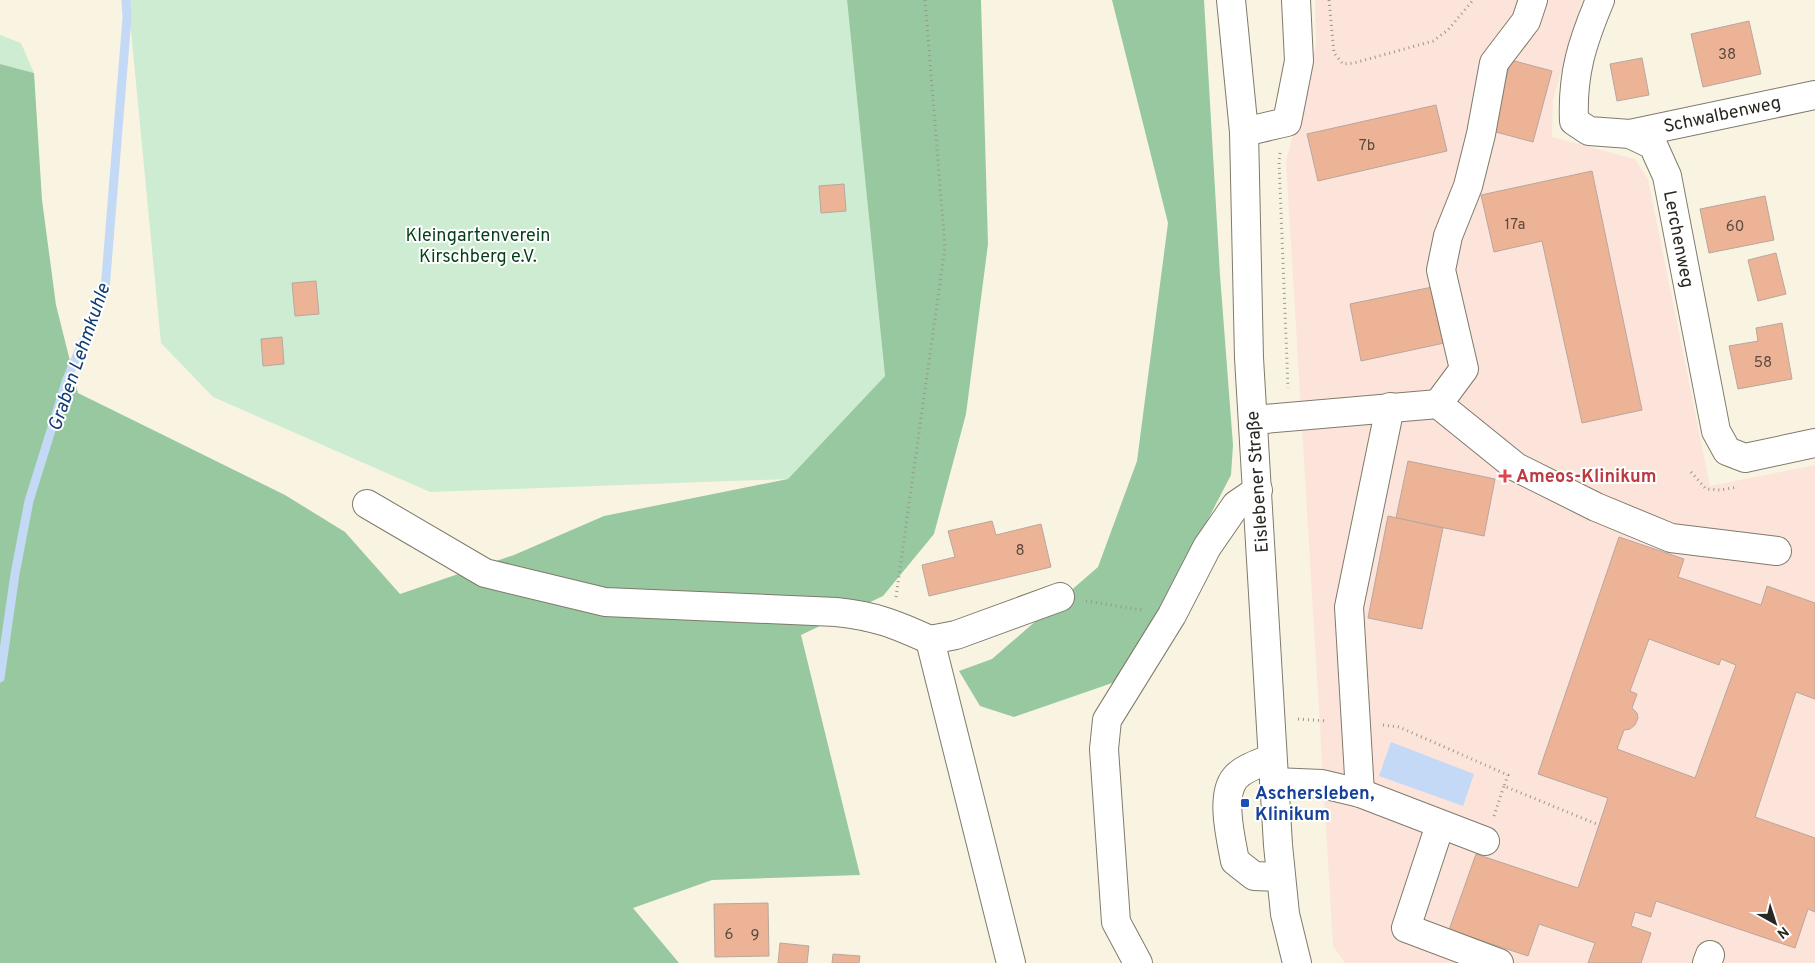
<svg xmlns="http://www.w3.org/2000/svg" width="1815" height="963" font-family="Overpass,sans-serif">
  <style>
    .medical { fill: #fde4db }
    .green { fill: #ceecd2 }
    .forest { fill: #97c89f }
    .water { fill: #c4d9f6 }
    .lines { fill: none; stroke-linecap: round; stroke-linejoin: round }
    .stream { stroke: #c4d9f6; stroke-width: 9 }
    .building { fill: #ecb397; stroke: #b8a79e; fill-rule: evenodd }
    .minor-casing { stroke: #7f7a6b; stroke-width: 30 }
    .major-casing { stroke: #7f7a6b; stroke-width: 30 }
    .path { stroke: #9b978a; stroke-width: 3; stroke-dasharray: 1 4; stroke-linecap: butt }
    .minor { stroke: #fff; stroke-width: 28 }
    .major { stroke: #fff; stroke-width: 28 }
    .health-dot { fill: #e0444e; stroke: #fff; stroke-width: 2 }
    .transit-dot { fill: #1a4fb4; stroke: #fff; stroke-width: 2 }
    .labels { text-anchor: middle; stroke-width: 4; stroke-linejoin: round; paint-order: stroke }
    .number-label { font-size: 15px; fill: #5a4a3e }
    .street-label { font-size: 18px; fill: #292721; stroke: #fff }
    .park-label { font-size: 18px; fill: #053e19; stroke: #fff }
    .health-label { font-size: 18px; font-weight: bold; fill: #be3a42; stroke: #fff; text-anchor: start }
    .transit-label { font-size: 18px; font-weight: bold; fill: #164399; stroke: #fff; text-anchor: start }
    .water-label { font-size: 19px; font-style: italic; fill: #103b73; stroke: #fff }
  </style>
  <rect width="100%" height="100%" fill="#f9f4e2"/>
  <polygon class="medical" points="1315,0 1582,0 1553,100 1552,137 1635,159 1648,179 1710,486 1815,465 1815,963 1345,963 1333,946 1286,161 1316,45"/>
  <g class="green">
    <polygon points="128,0 847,0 885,376 788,479 430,492 213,397 161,343"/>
    <polygon points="0,35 21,43 34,73 0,64"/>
  </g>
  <g class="forest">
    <polygon points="847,0 981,0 988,244 966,414 934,534 883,596 801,635 860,875 712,880 633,908 679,963 0,963 0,64 34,73 42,200 56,305 78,393 285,495 345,532 400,594 514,555 604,516 788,479 885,376"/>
    <polygon points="1112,0 1204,0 1220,275 1233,445 1231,475 1178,577 1118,681 1014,717 980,706 959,671 992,659 1098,567 1137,461 1168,223"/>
  </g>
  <polygon class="water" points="1391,742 1474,774 1463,806 1379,776"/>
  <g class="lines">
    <polyline class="stream" points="0,678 15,574 29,501 67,379 105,290 127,18 126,0"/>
  </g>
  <g class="building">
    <polygon points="1749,21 1761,74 1703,87 1691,34"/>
    <polygon points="1642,58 1649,95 1617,101 1610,64"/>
    <polygon points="1511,60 1552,71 1533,142 1492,131"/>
    <polygon points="1436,105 1447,151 1318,181 1307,134"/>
    <polygon points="1592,171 1642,410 1582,423 1542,241 1494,252 1481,195"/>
    <polygon points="844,184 846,211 821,213 819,186"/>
    <polygon points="1765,196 1774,240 1709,253 1700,209"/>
    <polygon points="1776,253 1786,294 1758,301 1748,260"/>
    <polygon points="316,281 319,314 295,316 292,283"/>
    <polygon points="1437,286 1449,342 1361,361 1350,304"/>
    <polygon points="1782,323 1792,379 1738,389 1729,346 1758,341 1756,328"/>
    <polygon points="282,337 284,364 263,366 261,339"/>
    <polygon points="1408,461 1495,479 1484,536 1396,518"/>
    <polygon points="1388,516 1443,528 1422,629 1368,618"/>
    <polygon points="992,521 996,535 1041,524 1051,567 929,596 922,565 955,557 948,531"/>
    <path d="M1619 537 1684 559 1678 577 1761 605 1767 586 1815 603V699L1796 692 1755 817 1815 838V912L1808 909 1795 948 1656 901 1651 917 1635 912 1631 926 1651 933 1641 963H1588L1595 943 1539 924 1528 956 1449 930 1476 854 1578 888 1608 798 1538 774ZM1649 639 1719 665 1721 659 1736 665 1695 778 1617 749 1624 730 1630 729 1635 725 1638 718 1637 713 1632 708 1637 694 1630 691Z"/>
    <polygon points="768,903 769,956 715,957 714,904"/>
    <polygon points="780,943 809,946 807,963 778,963"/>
    <polygon points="833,954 860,956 859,963 832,963"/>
  </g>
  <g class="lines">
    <g class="minor-casing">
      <g id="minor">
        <path d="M1600 0C1582 43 1572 74 1574 121L1589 131 1630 134 1653 145 1667 176 1716 431 1727 451 1745 458 1815 443"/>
        <polyline points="1244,132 1287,122 1299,61 1296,0"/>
        <polyline points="1630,134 1815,95"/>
        <polyline points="1438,404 1464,369 1441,270 1448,236 1468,186 1481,134 1494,63 1526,21 1533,0"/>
        <polyline points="1253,420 1438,404 1516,467 1596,507 1671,538 1777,551"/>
        <path d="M367 504 485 573 605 602 836 612C875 616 895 624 930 640"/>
        <path d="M1272 758C1261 763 1243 768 1235 778 1220 796 1231 839 1235 861L1254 876 1280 877"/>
        <polyline points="1274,782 1322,784 1360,793 1485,841"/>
        <polyline points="1360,793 1349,607 1390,407"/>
        <polyline points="1440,825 1406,928 1499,963"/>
        <polyline points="1011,963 930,640 956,635 1060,597"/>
        <polyline points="1138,963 1116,922 1104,749 1107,720 1172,615 1207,547 1236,505 1258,490"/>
        <polyline points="1707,963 1710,955"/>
      </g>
    </g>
    <g class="major-casing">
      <polyline id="major" points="1231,0 1244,132 1249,358 1278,845 1285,914 1297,963"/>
    </g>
    <g class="path">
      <polyline points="1329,0 1334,53 1343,64 1354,63 1433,41 1448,30 1473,0"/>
      <polyline points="1280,153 1279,161 1288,388"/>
      <polyline points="1691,472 1706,489 1720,490 1738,487"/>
      <polyline points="896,597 945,247 925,0"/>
      <polyline points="1086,601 1142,610"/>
      <polyline points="1298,719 1327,721"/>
      <polyline points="1383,725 1399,727 1508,775 1504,786 1599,825"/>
      <polyline points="1494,816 1504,786"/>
    </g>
    <use href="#minor" class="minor"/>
    <use href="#major" class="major"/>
  </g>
  <path class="health-dot" d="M1502.5 468.5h5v5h5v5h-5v5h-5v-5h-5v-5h5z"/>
  <rect class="transit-dot" x="1240" y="798" width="10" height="10" rx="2.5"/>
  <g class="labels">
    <g class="number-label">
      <text x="1727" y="59">38</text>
      <text x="1367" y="150">7b</text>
      <text x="1515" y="229">17a</text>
      <text x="1735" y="231">60</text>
      <text x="1763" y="367">58</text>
      <text x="1020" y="555">8</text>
      <text x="729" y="939">6</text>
      <text x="755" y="940">9</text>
    </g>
    <g class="street-label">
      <text transform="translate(1722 114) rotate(-12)" y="6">Schwalbenweg</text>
      <text transform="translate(1679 239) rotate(79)" y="6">Lerchenweg</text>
      <text transform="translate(1257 482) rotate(-94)" y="6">Eislebener Straße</text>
    </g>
    <g class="park-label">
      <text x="478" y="241">Kleingartenverein<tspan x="478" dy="21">Kirschberg e.V.</tspan></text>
    </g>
    <g class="health-label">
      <text x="1516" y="482">Ameos-Klinikum</text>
    </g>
    <g class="transit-label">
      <text x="1255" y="799">Aschersleben,<tspan x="1255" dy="21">Klinikum</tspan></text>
    </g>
    <g class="water-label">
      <text transform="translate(78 357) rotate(-71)" y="7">Graben Lehmkuhle</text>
    </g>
  </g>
  <g transform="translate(1775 923) rotate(141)" stroke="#ffffff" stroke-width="4" paint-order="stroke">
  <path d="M0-4L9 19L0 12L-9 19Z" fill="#292721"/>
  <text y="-8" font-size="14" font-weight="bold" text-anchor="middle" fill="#292721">N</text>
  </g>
</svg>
